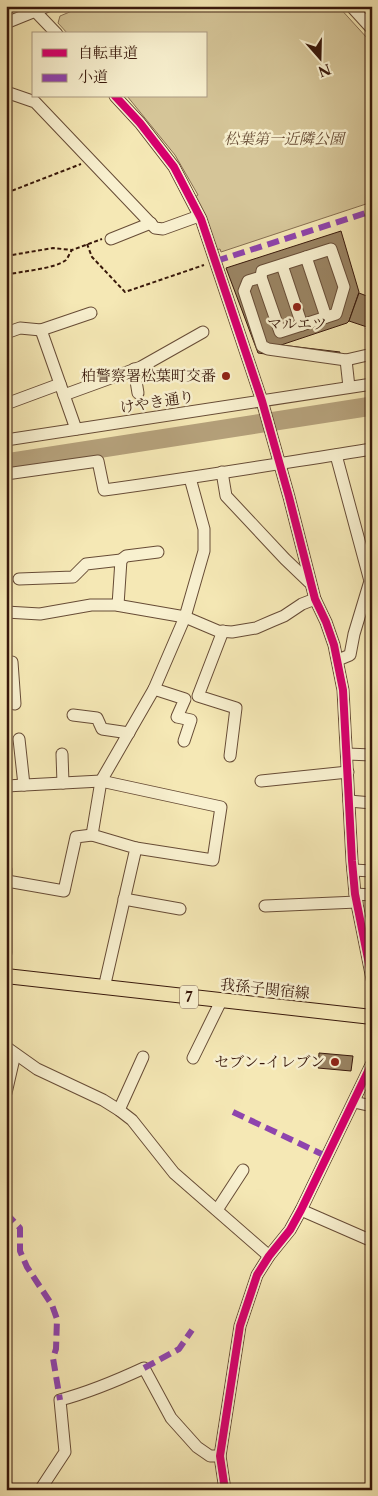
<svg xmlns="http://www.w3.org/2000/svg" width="378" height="1496" font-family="'Libre Caslon Text','Noto Serif JP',serif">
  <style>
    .green { fill: #d5c598; stroke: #866e52 }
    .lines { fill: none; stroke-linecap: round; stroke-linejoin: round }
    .river { stroke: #b5a17b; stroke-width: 19 }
    .building { fill: #9a8463; stroke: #38180b }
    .minor-casing { stroke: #674c36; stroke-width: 13 }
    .major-casing { stroke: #38180b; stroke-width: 16 }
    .path { stroke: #38180b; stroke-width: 2; stroke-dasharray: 4 2.5; stroke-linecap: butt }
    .minor { stroke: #f8f0cf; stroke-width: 11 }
    .major { stroke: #f5e8b5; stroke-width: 14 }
    .quiet { stroke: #8e44ad; stroke-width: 6; stroke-dasharray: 12 6; stroke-linecap: butt }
    .cycleway-casing { stroke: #f8f0cf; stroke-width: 11 }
    .cycleway { stroke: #d6006c; stroke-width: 8 }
    .poi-dot { fill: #8f2418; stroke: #f8f0cf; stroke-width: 2 }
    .labels { text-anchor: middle; stroke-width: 5; stroke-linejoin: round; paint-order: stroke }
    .shield { fill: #f8f0cf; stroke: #725946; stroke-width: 1 }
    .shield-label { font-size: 14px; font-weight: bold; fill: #38180b }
    .park-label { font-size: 15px; font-style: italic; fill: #674c35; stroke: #f8f0cf }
    .poi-label { font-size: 15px; fill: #38180b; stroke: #f8f0cf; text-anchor: end }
    .street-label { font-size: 15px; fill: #38180b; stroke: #f8f0cf }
  </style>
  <rect width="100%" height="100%" fill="#f5e8b5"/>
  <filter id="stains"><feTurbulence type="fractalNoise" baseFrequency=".004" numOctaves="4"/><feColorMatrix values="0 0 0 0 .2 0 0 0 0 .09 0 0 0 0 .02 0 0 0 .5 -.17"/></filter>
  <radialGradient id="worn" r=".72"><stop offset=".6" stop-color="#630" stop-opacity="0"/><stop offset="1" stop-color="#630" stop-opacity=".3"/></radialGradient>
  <polygon class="green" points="84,6 338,6 368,39 372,52 372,202 221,252 220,249 216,250 195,197 198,195 175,155 127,96 206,96 206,34 68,34 58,23 60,16"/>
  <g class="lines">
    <polyline class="river" points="6,463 372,406"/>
  </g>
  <g class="building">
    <polygon points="341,231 359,292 349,321 347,323 281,345 340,352 338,364 258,353 226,268"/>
    <polygon points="359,293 372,298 372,331 366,329 367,327 349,321"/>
    <polygon points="319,1053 353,1056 351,1071 318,1068"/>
  </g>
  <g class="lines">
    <g class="minor-casing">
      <g id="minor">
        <polyline points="351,6 372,29"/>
        <polyline points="32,8 57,34"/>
        <polyline points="6,23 48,6"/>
        <polyline points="6,92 35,102 155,228 163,229 199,216"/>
        <polyline points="115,96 140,123 174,167 201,219 262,401 289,497 315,599 326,622 334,645 343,690 352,861 355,894 372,979"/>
        <polyline points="111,239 151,223"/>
        <polygon points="331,249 344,287 336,314 280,332 261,277 262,271"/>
        <polyline points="306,257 326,317"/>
        <polyline points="282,265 302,325"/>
        <polyline points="261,277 248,281 244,291 262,346 268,349 346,360 372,354"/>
        <polyline points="6,333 20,328 41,330"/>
        <polyline points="346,360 349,387"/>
        <polyline points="134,369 138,393"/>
        <polyline points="64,395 141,367 203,332"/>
        <polyline points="6,404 60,384"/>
        <polyline points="76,429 41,330 91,313"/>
        <polyline points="6,440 372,384"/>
        <polyline points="336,455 370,581 354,634 350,655 338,660"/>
        <polyline points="222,472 226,496 285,559 309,582"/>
        <path d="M6 474 98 461 104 490C193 478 282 463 372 449"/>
        <polyline points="121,560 126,556 158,552"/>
        <polyline points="19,579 73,577 86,564 121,560 118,605"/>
        <polyline points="6,612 40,614 91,605 116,605 185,617 218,631 232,632 256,628 272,621 284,616 302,604 315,599"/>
        <polyline points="223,631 198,696 236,708 230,756"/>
        <polyline points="12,662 15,704"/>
        <polyline points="154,689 185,699 177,717 191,720 184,741"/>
        <polyline points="73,715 97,718 102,729 129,733"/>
        <polyline points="19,739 24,785"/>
        <polyline points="62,754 63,783"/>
        <polyline points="347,754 372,755"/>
        <polyline points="261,781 348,772"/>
        <polyline points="6,786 101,781 221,807 213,860 136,848"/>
        <polyline points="349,801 372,803"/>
        <polyline points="6,870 6,953"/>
        <polyline points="353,870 372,871"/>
        <polyline points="7,881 64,891 76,837 92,835"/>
        <polyline points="355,894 372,895"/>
        <polyline points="124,899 180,909"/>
        <polyline points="265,906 357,902"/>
        <polyline points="104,988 136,848 92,835 101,781 154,689 185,617 204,551 204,529 190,478"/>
        <polyline points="6,1047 37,1069 103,1100 119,1110 132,1120 174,1173 269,1256"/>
        <polyline points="193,1058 221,1001"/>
        <polyline points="6,1093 15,1054"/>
        <polyline points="354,1102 372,1106"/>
        <polyline points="119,1110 143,1057"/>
        <polyline points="217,1210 243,1170"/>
        <polyline points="301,1210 372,1241"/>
        <path d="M40 1490 65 1452 60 1400C90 1392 116 1381 144 1368L171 1418 197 1447 210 1456H220"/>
        <polyline points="225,1490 220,1456 240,1326 257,1275 269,1256 290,1230 301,1210 372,1063"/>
      </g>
    </g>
    <g class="major-casing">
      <polyline id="major" points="6,976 372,1017"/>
    </g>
    <g class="path">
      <polyline points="6,193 81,164"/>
      <polyline points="87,244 92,257 125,292 204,265"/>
      <polyline points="6,256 53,248 72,250"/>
      <path d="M6 275C21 271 55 269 66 260 68 258 70 252 72 250L102 239"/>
    </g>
    <use href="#minor" class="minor"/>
    <use href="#major" class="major"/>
    <g class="quiet">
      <polyline points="216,261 372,211"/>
      <polyline points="233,1112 328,1157"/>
      <polyline points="6,1213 20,1228 20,1251 27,1267 52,1305 57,1319 56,1349 53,1358 60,1400"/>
      <polyline points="144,1368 179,1349 192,1330"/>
    </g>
    <g class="cycleway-casing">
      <g id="cycleway">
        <polyline points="115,96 140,123 174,167 201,219 262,401 289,497 315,599 326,622 334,645 343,690 352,861 355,894 372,979"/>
        <polyline points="225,1490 220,1456 240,1326 257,1275 269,1256 290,1230 301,1210 372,1063"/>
      </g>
    </g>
    <use href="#cycleway" class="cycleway"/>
  </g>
  <g class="poi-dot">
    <circle cx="297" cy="307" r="5"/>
    <circle cx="226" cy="376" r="5"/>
    <circle cx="335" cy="1062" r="5"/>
  </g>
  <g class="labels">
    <rect class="shield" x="180" y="985.5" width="18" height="23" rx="4"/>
    <g class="shield-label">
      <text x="189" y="1002">7</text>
    </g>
    <g class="park-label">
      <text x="284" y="144">松葉第一近隣公園</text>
    </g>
    <g class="poi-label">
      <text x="297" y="329" text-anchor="middle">マルエツ</text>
      <text x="216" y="381">柏警察署松葉町交番</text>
      <text x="325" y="1067">セブン-イレブン</text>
    </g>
    <g class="street-label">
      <text transform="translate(157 402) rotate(-9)" y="5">けやき通り</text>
      <text transform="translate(265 989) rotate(6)" y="5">我孫子関宿線</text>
    </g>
  </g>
  <rect width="378" height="1496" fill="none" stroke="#f5e8b5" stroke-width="25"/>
  <rect x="8" y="8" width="363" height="1481" fill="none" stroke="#38180b" stroke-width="2.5"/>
  <rect x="12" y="12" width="353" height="1471" fill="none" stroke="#38180b"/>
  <rect x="32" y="32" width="175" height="65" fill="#f8f0cf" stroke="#ab9a81"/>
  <rect x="42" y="49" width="25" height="8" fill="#d6006c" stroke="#ab9a81"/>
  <text x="78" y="58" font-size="15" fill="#38180b">自転車道</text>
  <rect x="42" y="74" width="25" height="8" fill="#8e44ad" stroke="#ab9a81"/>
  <text x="78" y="82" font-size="15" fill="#38180b">小道</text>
  <g transform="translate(320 58) rotate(160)" stroke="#f8f0cf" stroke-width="4" paint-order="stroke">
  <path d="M0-4L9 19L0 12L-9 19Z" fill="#38180b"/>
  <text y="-8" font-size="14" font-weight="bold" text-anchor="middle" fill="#38180b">N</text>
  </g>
  <rect width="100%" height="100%" filter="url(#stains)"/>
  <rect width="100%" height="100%" fill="url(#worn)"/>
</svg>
